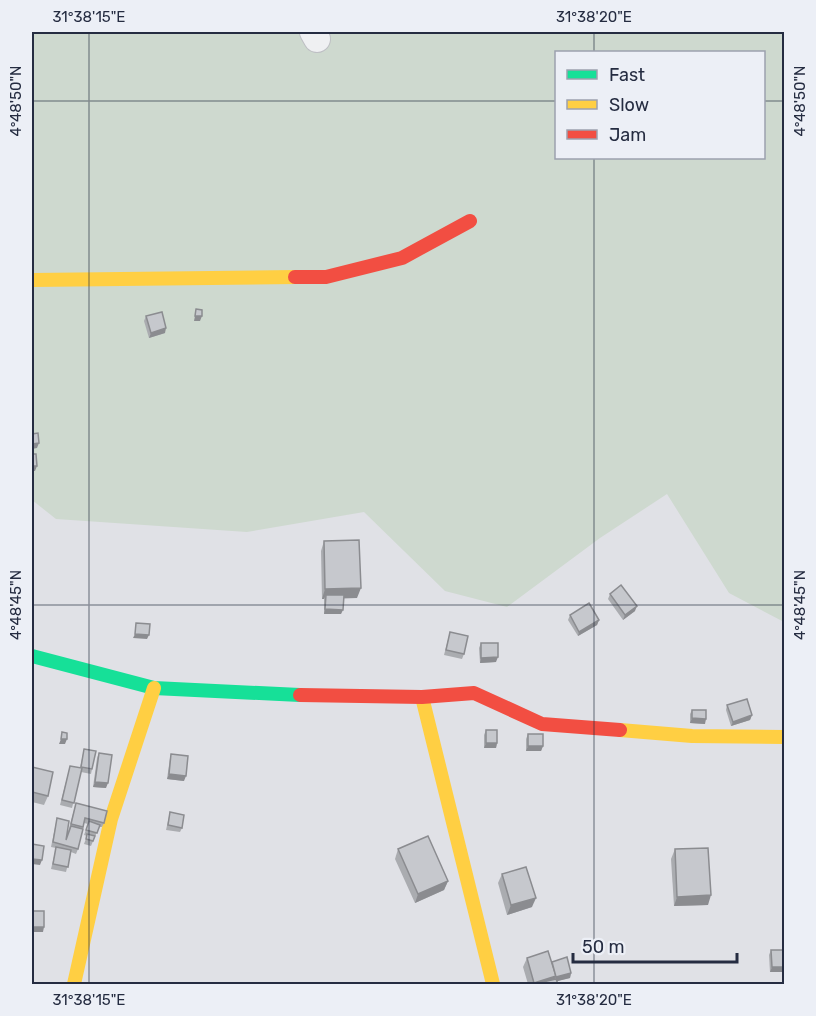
<svg xmlns="http://www.w3.org/2000/svg" width="816" height="1016" font-family="Rubik,sans-serif">
  <style>
    .green { fill: #ced9cf; fill-rule: evenodd }
    .lines { fill: none; stroke-linecap: round; stroke-linejoin: round }
    .street-casing { stroke: #bebfc4; stroke-width: 28 }
    .street { stroke: #eff0f2; stroke-width: 26 }
    .fast { stroke: #16e098; stroke-width: 14 }
    .slow { stroke: #ffcf43; stroke-width: 14 }
    .jam { stroke: #f24e42; stroke-width: 14 }
    .wall { fill: #aaacb0 }
    .shaded-wall { fill: #8b8c90 }
    .building { fill: #c6c8cd; stroke: #8b8c90; stroke-width: 1.5 }
    .ticks { fill: none; stroke: #252c41; stroke-width: 1.5; stroke-opacity: 0.45 }
    .neatline { fill: none; stroke: #252c41; stroke-width: 2 }
    .ticks-label { font-size: 15px; text-anchor: middle; fill: #252c41 }
  </style>
  <rect width="100%" height="100%" fill="#e0e1e6"/>
  <path class="green" d="M32 32H784V622L729 593 667 494 600 538 507 607 445 591 364 512 247 532 56 519 32 500ZM556 52H764V158H556Z"/>
  <g class="lines">
    <g class="street-casing">
      <polyline id="street" points="313,32 317,39"/>
    </g>
    <use href="#street" class="street"/>
    <polyline class="fast" points="32,656 154,688 300,695"/>
    <g class="slow">
      <polyline points="32,280 295,277"/>
      <polyline points="422,697 493,984"/>
      <polyline points="620,730 692,736 784,737"/>
      <polyline points="74,984 111,819 154,688"/>
    </g>
    <g class="jam">
      <polyline points="295,277 326,277 402,258 470,221"/>
      <polyline points="300,695 422,697 474,693 542,724 620,730"/>
    </g>
  </g>
  <g class="wall">
    <polygon points="146,316 165,333 149,338 144,321"/>
    <polygon points="324,541 357,598 343,598 341,614 324,614 324,599 322,599 321,551"/>
    <polygon points="610,594 635,611 623,620 608,599"/>
    <polygon points="570,615 599,620 597,625 578,636 568,620"/>
    <polygon points="450,632 464,654 462,659 444,655"/>
    <polygon points="481,643 496,662 480,663 479,648"/>
    <polygon points="727,705 752,715 750,720 731,726 726,710"/>
    <polygon points="692,710 705,724 690,723 690,714"/>
    <polygon points="486,730 497,743 496,748 484,748 484,735"/>
    <polygon points="528,734 543,746 541,751 526,751 526,739"/>
    <polygon points="84,749 92,769 91,774 81,772 72,808 60,805 70,766 80,768"/>
    <polygon points="99,753 106,788 93,787 97,758"/>
    <polygon points="171,754 184,781 167,779 170,758"/>
    <polygon points="32,767 48,796 44,805 32,802"/>
    <polygon points="76,803 104,823 102,827 99,827 91,846 84,844 87,836 84,835 88,824 84,823 78,849 76,854 71,852 66,872 51,869 56,848 51,847 57,818 66,839"/>
    <polygon points="170,812 182,828 180,832 166,830"/>
    <polygon points="398,849 448,881 444,890 415,903 395,859"/>
    <polygon points="675,849 708,905 674,906 671,859"/>
    <polygon points="502,874 532,907 507,915 498,883"/>
    <polygon points="771,950 783,972 770,972 769,955"/>
    <polygon points="527,958 571,973 570,978 557,981 558,984 528,984 523,967"/>
  </g>
  <g class="shaded-wall">
    <polygon points="195,316 202,316 200,321 194,321"/>
    <polygon points="166,328 165,333 149,338 151,333"/>
    <polygon points="39,443 37,448 32,449 32,444"/>
    <polygon points="32,466 37,466 35,471 32,471"/>
    <polygon points="361,588 357,598 326,599 326,595 324,599 322,599 325,589"/>
    <polygon points="637,606 635,611 623,620 625,615"/>
    <polygon points="325,609 343,610 341,614 324,614"/>
    <polygon points="599,620 597,625 578,636 579,632"/>
    <polygon points="135,634 149,635 147,639 133,638"/>
    <polygon points="498,657 496,662 480,663 481,658"/>
    <polygon points="752,715 750,720 731,726 733,722"/>
    <polygon points="692,718 706,719 705,724 690,723"/>
    <polygon points="61,739 67,739 65,744 59,744"/>
    <polygon points="486,743 497,743 496,748 484,748"/>
    <polygon points="528,746 543,746 541,751 526,751"/>
    <polygon points="169,774 186,776 184,781 167,779"/>
    <polygon points="95,782 108,783 106,788 93,787"/>
    <polygon points="32,859 42,860 40,865 32,864"/>
    <polygon points="448,881 444,890 415,903 418,894"/>
    <polygon points="711,895 708,905 674,906 677,897"/>
    <polygon points="536,898 532,907 507,915 511,905"/>
    <polygon points="32,927 44,927 43,932 32,932"/>
    <polygon points="772,967 784,967 784,968 783,972 770,972"/>
    <polygon points="571,973 570,978 554,982 556,977"/>
    <polygon points="556,976 553,984 533,984 534,983"/>
  </g>
  <g class="building">
    <polygon points="196,309 202,310 202,316 195,316"/>
    <polygon points="162,312 166,328 151,333 146,316"/>
    <polygon points="38,433 39,443 32,444 32,434"/>
    <polygon points="32,454 36,454 37,466 32,466"/>
    <polygon points="359,540 361,588 325,589 324,541"/>
    <polygon points="621,585 637,606 625,615 610,594"/>
    <polygon points="326,595 344,595 343,610 325,609"/>
    <polygon points="589,603 599,620 579,632 570,615"/>
    <polygon points="136,623 150,624 149,635 135,634"/>
    <polygon points="450,632 468,636 464,654 446,650"/>
    <polygon points="481,643 498,643 498,657 481,658"/>
    <polygon points="747,699 752,715 733,722 727,705"/>
    <polygon points="692,710 706,710 706,719 692,718"/>
    <rect x="486" y="730" width="11" height="13"/>
    <polygon points="62,732 67,733 67,739 61,739"/>
    <rect x="528" y="734" width="15" height="12"/>
    <polygon points="84,749 96,751 92,769 81,767"/>
    <polygon points="99,753 112,755 108,783 95,782"/>
    <polygon points="171,754 188,756 186,776 169,774"/>
    <polygon points="70,766 82,768 74,803 62,800"/>
    <polygon points="32,767 53,772 48,796 32,792"/>
    <polygon points="76,803 107,811 104,823 85,818 83,827 71,824"/>
    <polygon points="170,812 184,815 182,828 168,825"/>
    <polygon points="57,818 69,821 66,840 71,826 83,829 78,849 53,842"/>
    <polygon points="89,821 100,825 97,833 86,830"/>
    <polygon points="87,834 95,836 93,841 86,839"/>
    <polygon points="428,836 448,881 418,894 398,849"/>
    <polygon points="32,844 44,846 42,860 32,859"/>
    <polygon points="56,847 71,850 68,867 53,864"/>
    <polygon points="708,848 711,895 677,897 675,849"/>
    <polygon points="526,867 536,898 511,905 502,874"/>
    <rect x="32" y="911" width="12" height="16"/>
    <polygon points="771,950 784,950 784,967 772,967"/>
    <polygon points="548,951 556,976 534,983 527,958"/>
    <polygon points="567,957 571,973 556,977 552,962"/>
    <polygon points="556,979 558,984 534,984"/>
  </g>
  <path class="ticks" d="M89 32V984M594 32V52M32 101H556M764 101H784M594 158V984M32 605H784"/>
  <rect width="816" height="1016" fill="none" stroke="#eceff6" stroke-width="66"/>
  <rect x="555" y="51" width="210" height="108" fill="#eceff6" stroke="#9ca1ae" stroke-width="1.5"/>
  <rect x="567" y="70" width="30" height="9" fill="#16e098" stroke="#9ca1ae" stroke-width="1.5"/>
  <text x="609" y="81" font-size="18" fill="#252c41">Fast</text>
  <rect x="567" y="100" width="30" height="9" fill="#ffcf43" stroke="#9ca1ae" stroke-width="1.5"/>
  <text x="609" y="111" font-size="18" fill="#252c41">Slow</text>
  <rect x="567" y="130" width="30" height="9" fill="#f24e42" stroke="#9ca1ae" stroke-width="1.5"/>
  <text x="609" y="141" font-size="18" fill="#252c41">Jam</text>
  <path d="M573 953v9h164v-9" fill="none" stroke="#252c41" stroke-width="3"/>
  <text x="582" y="953" font-size="18" fill="#252c41" stroke="#eceff6" stroke-width="4.5" paint-order="stroke">50 m</text>
  <rect x="33" y="33" width="750" height="950" class="neatline"/>
  <g class="ticks-label">
    <text x="89" y="22">31°38'15"E</text>
    <text x="594" y="22">31°38'20"E</text>
    <text transform="translate(16 101) rotate(-90)" y="5">4°48'50"N</text>
    <text transform="translate(800 101) rotate(-90)" y="5">4°48'50"N</text>
    <text transform="translate(16 605) rotate(-90)" y="5">4°48'45"N</text>
    <text transform="translate(800 605) rotate(-90)" y="5">4°48'45"N</text>
    <text x="89" y="1005">31°38'15"E</text>
    <text x="594" y="1005">31°38'20"E</text>
  </g>
</svg>
